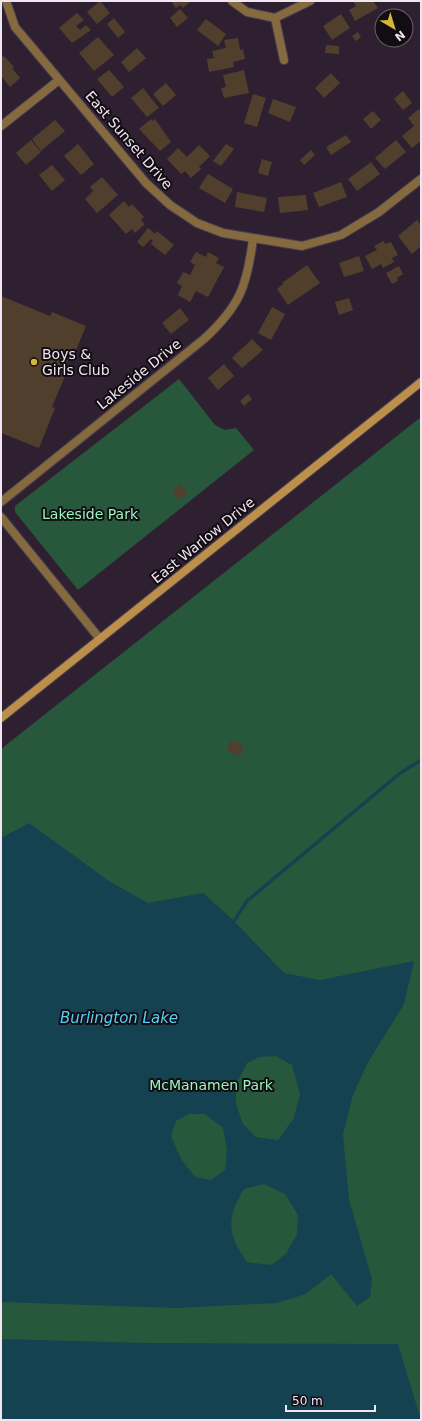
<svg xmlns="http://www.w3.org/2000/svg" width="422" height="1421" font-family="'DejaVu Sans',sans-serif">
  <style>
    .green { fill: #27583c }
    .water { fill: #144250; fill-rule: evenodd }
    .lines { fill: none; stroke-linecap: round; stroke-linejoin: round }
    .stream { stroke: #144250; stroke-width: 3.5 }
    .building { fill: #513f2e }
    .street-casing { stroke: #493c4b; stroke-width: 10 }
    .secondary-casing { stroke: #493c4b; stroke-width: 10 }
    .street { stroke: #856a40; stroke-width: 8 }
    .secondary { stroke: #bc904a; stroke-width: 8 }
    .poi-dot { fill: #d4b635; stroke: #120c13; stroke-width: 1.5 }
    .labels { text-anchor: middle; stroke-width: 4; stroke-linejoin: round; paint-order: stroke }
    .street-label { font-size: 14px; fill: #f0e6f1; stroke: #120c13 }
    .poi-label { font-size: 14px; fill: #f0e6f1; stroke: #120c13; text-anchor: start }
    .park-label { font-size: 14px; fill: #97f6bd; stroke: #120c13 }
    .water-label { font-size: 15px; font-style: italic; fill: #54cff5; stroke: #120c13 }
  </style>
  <rect width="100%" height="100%" fill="#2e2030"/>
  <g class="green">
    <polygon points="179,379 215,425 225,430 236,428 254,450 78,590 15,512 15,506"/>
    <polygon points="421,417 421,1420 1,1420 1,749"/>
  </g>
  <g class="water">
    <path d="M29 823 109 881 148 903 203 893 234 921 284 973 320 980 414 961 404 1004 367 1064 353 1095 343 1134 349 1200 372 1279 370 1297 357 1306 331 1274 306 1294 277 1303 176 1308 1 1302V838ZM276 1056 292 1065 300 1094 294 1118 278 1140 256 1137 243 1124 236 1104V1085L247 1063 259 1057ZM189 1114H205L223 1128 227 1150 225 1170 211 1180 195 1177 181 1159 171 1136 176 1121ZM264 1184 285 1194 298 1215 297 1234 286 1254 271 1265 247 1262C227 1234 226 1218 244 1189Z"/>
    <polygon points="1,1339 146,1343 398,1344 421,1420 1,1420"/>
  </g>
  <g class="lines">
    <polyline class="stream" points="234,921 247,901 399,774 421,760"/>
  </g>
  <g class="building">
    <polygon points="100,1 110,13 97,24 87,12"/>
    <polygon points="174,1 191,1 183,8 181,5 176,8 172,3"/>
    <polygon points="353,1 373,1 378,8 355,21 349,10 356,6"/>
    <polygon points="180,9 188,18 177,27 170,18"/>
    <polygon points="77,13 84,20 76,26 80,30 86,25 91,30 72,43 59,28"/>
    <polygon points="341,14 350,28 332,40 323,26"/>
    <polygon points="114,18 125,32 118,38 107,24"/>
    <polygon points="206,19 226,34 218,46 197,30"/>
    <polygon points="358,32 361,37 356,41 352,36"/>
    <polygon points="98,37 114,55 94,71 79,53"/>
    <polygon points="238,38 240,50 243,49 245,59 233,62 234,67 209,72 207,59 214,58 212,51 226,48 224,40"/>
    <polygon points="326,45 339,46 339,54 325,53"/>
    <polygon points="137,48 146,58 129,72 121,62"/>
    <polygon points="1,55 3,57 4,56 14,67 12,68 20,78 10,87 1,76"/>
    <polygon points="109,70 124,87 112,97 97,79"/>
    <polygon points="244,70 249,93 224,98 221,88 226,87 223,75"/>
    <polygon points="331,73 340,83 324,98 315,88"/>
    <polygon points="166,83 176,95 163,106 153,94"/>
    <polygon points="143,88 159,108 147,117 131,98"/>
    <polygon points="403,91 412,103 403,110 394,99"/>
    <polygon points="253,94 266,98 257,127 244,123"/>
    <polygon points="273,99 296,107 290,122 268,113"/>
    <polygon points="419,109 421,111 421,141 412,148 402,136 414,126 408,118"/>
    <polygon points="373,111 381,120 371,129 363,119"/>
    <polygon points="151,119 153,121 155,119 171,142 160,151 139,129"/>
    <polygon points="55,120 65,131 41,151 32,139"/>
    <polygon points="346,135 351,142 331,155 326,147"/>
    <polygon points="31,140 41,152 26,165 16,153"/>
    <polygon points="396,140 406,152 385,169 375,158"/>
    <polygon points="78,144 94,164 81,175 64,156"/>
    <polygon points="226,144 234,149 221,166 213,161"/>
    <polygon points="199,145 210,156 199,167 201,169 191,178 185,171 181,174 167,159 178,148 187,157"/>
    <polygon points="311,150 315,155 304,165 300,160"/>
    <polygon points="262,159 272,162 268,176 258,173"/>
    <polygon points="371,162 380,174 357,191 348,179"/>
    <polygon points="52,165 65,180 52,191 39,175"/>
    <polygon points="208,174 233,189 225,203 199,188"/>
    <polygon points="102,177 118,195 97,213 85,199 93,191 90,187"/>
    <polygon points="341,182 347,197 319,207 313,193"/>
    <polygon points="237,192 267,198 264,212 235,207"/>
    <polygon points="306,195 308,210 280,213 278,197"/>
    <polygon points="124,201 129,207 132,204 144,217 141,220 145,224 135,233 132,229 126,234 109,215"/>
    <polygon points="417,220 421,225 421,246 412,254 398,236"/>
    <polygon points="148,228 155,234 157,231 174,245 165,255 151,244 153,241 151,239 143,247 137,242"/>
    <polygon points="384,241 385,244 391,242 398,255 392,258 394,262 383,268 381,264 372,269 365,256 377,250 374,246"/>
    <polygon points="196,252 206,257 208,252 219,258 216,263 224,267 208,297 196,291 190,302 178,295 182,286 177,283 183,272 190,275 195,265 190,262"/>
    <polygon points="359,256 364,271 344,277 339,263"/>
    <polygon points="307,265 320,283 288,305 277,289 283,284 282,283"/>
    <polygon points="399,266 403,274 397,278 398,281 392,284 386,273"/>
    <polygon points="1,296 50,316 52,312 86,326 76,350 73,348 62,375 65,376 52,407 55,408 39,448 1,433"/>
    <polygon points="349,298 353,310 339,315 335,302"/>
    <polygon points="272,307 285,314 271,340 258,333"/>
    <polygon points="180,308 189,320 171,334 162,323"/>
    <polygon points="252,339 263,350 242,368 232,358"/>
    <polygon points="224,364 234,376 218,390 208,378"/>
    <polygon points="248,394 252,399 244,406 240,401"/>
    <polygon points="180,484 188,493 179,500 172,490"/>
    <polygon points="231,740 244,745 240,756 227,751"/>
  </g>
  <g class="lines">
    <g class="street-casing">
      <g id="street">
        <polyline points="6,1 15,27 146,183 170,205 197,223 223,233 302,246 341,235 379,212 421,179"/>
        <polyline points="232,1 247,12 275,18 310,1"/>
        <polyline points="275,18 284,60"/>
        <polyline points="1,126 59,80"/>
        <path d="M1 502 204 339C240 306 247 286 253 239"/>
        <polyline points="1,517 100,639"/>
      </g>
    </g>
    <g class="secondary-casing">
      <polyline id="secondary" points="1,718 421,382"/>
    </g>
    <use href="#street" class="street"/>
    <use href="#secondary" class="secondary"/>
  </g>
  <circle class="poi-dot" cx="34" cy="362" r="4"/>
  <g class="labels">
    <g class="street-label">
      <text transform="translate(129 140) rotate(49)" y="5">East Sunset Drive</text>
      <text transform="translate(139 374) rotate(-39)" y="5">Lakeside Drive</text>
      <text transform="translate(203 540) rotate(-39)" y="5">East Warlow Drive</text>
    </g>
    <g class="poi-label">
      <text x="42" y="359">Boys &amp;<tspan x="42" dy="16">Girls Club</tspan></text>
    </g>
    <g class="park-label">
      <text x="90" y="519">Lakeside Park</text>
      <text x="211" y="1090">McManamen Park</text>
    </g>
    <g class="water-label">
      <text x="119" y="1023">Burlington Lake</text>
    </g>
  </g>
  <rect width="422" height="1421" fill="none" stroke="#f0e6f1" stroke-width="4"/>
  <g transform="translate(394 28) rotate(142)"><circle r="19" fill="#120c13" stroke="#6b636c"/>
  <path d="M0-3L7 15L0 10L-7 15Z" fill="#d4b635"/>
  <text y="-6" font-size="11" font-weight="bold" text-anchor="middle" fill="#f0e6f1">N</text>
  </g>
  <path d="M286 1405v6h89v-6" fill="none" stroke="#f0e6f1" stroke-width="2"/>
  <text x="292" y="1405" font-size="12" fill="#f0e6f1" stroke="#120c13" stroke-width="3" paint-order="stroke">50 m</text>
</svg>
